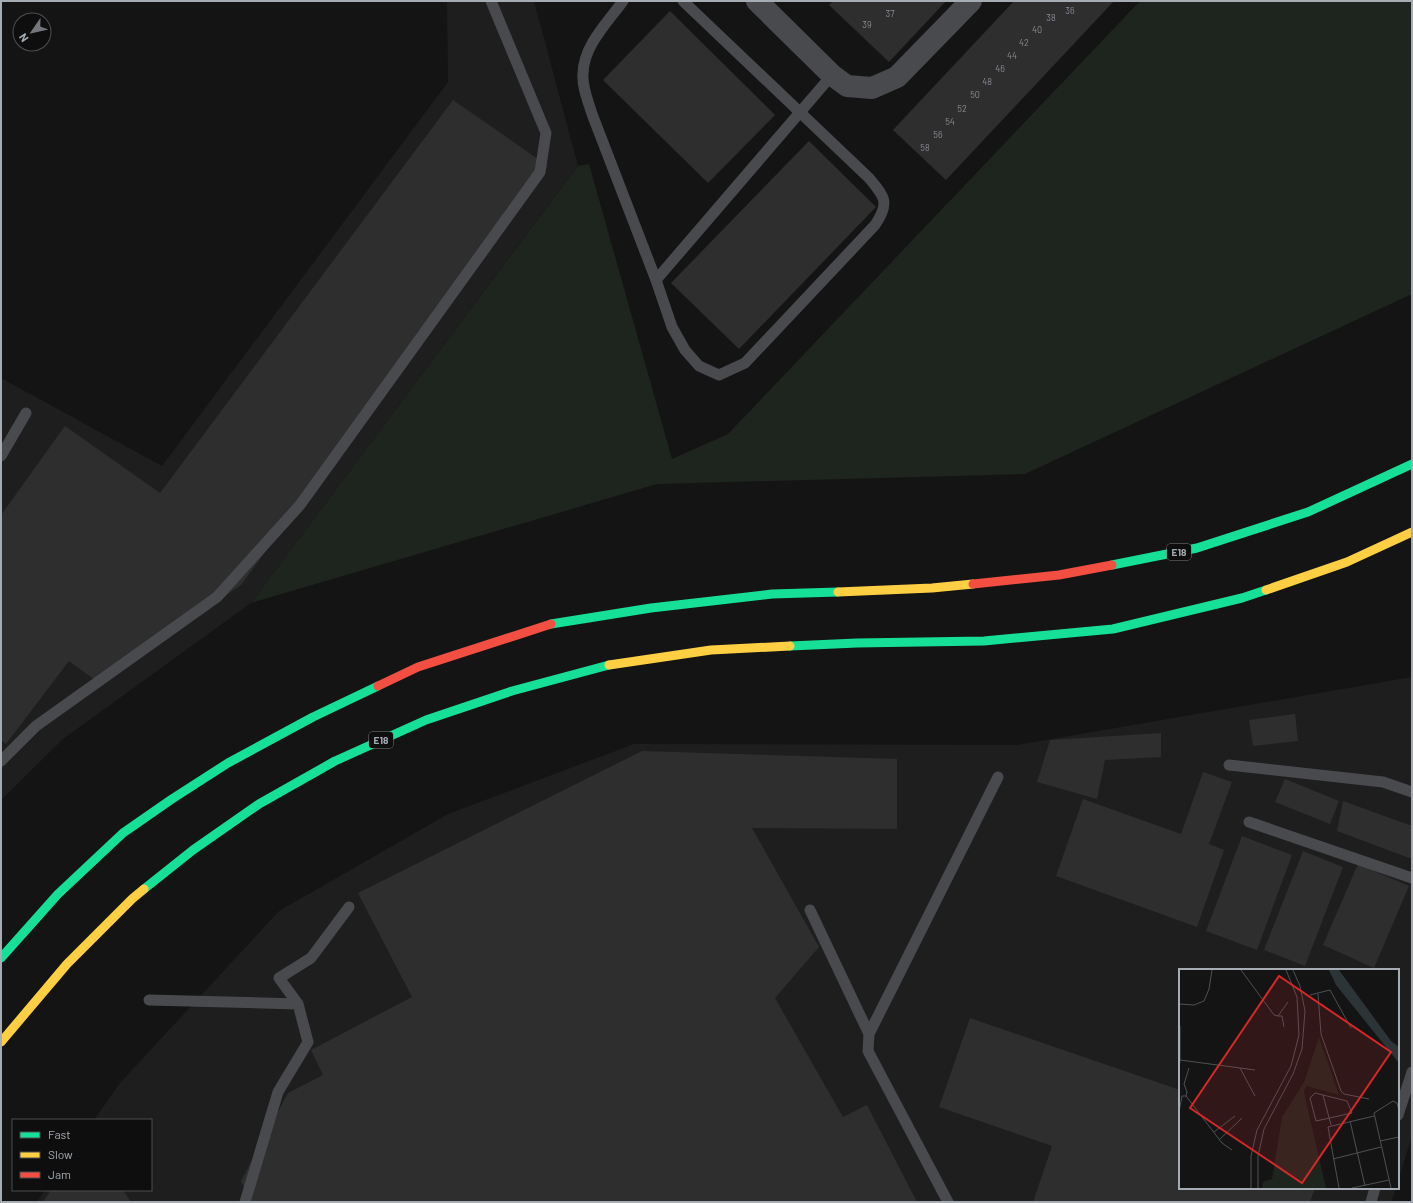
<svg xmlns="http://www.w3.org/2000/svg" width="1413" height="1203" font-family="Barlow,sans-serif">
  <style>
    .built { fill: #1e1e1f }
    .green { fill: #1e241e }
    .building { fill: #2e2e2f }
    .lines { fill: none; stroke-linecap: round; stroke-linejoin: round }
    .lane { stroke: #484a4d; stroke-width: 11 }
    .street { stroke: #484a4d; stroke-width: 22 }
    .fast { stroke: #16e098; stroke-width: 9 }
    .slow { stroke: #ffcf43; stroke-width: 9 }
    .jam { stroke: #f24e42; stroke-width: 9 }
    .labels { text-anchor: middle; stroke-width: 3.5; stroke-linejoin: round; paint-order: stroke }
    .number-label { font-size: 9px; fill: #888c92 }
    .shield { fill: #0e0e0f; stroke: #787d82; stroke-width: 1 }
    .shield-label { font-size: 10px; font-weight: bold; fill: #a6acb3 }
    .inset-road { fill: none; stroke: #4e5154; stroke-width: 1 }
    .view { fill: #d62828; fill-opacity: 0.15; stroke: #d62828; stroke-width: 2 }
    .inset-edge { fill: none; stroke: #a6acb3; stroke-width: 2 }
  </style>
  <rect width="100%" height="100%" fill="#141414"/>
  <g class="built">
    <polygon points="447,1 534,1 578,166 251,603 63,739 1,800 1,378 162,466 448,82"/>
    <polygon points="1412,677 1412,1136 1398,1181 1398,970 1180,970 1180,1188 1396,1188 1391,1202 37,1202 45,1190 151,1190 151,1120 94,1120 120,1083 279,911 448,814 634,744 1017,745"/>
  </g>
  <polygon class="green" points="1140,1 1412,1 1412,294 1025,474 657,484 251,603 578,166 589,164 672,459 728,434"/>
  <g class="building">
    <polygon points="833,1 946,1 889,62 829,5"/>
    <polygon points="1014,1 1114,1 946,180 893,130"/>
    <polygon points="670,11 775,115 708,183 603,80"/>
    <polygon points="453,100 548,166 241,585 99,683 69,661 6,744 1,740 1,515 65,426 160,493"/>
    <polygon points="809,141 876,207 739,349 671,283"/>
    <polygon points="1295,714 1298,741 1253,746 1249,720"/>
    <polygon points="1161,733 1161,757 1105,760 1097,799 1037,782 1050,740"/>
    <polygon points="642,751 897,759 897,829 752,828 819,947 775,998 843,1117 867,1105 917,1202 251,1202 241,1181 288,1093 323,1075 311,1050 412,997 358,893"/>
    <polygon points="1203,772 1232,782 1209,844 1224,850 1197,927 1056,876 1083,799 1181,834"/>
    <polygon points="1285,779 1339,801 1330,824 1275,802"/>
    <polygon points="1343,801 1412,826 1412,859 1337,831"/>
    <polygon points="1242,836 1292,855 1257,950 1206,931"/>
    <polygon points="1303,851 1343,867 1305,966 1264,950"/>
    <polygon points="1358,864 1409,886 1374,968 1323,945"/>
    <polygon points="970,1018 1180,1090 1180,1188 1315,1188 1310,1202 1033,1202 1052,1146 939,1107"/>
    <polygon points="51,1190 123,1190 131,1202 43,1202"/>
  </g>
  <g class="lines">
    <g class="lane">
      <path d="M623 1C608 22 583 46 583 74 582 87 588 101 592 114L656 280 672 327 685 350 699 366 719 375 745 363 875 225C890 203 885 197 869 178L683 1"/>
      <polyline points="656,280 832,75"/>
      <polyline points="1,456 26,413"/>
      <polyline points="1,761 36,726 217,597 300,505 540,172 546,133 491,1"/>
      <polyline points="1229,765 1383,782 1412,792"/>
      <polyline points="1249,822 1412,878"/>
      <polyline points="810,910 869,1034 868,1051 948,1202"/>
      <polyline points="149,1000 298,1004 308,1042 278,1092 245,1202"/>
      <polyline points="298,1004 279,978 311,958 349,907"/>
      <polyline points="869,1034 998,777"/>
      <polyline points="1398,1115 1412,1072"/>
      <polyline points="1371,1202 1375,1188"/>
    </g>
    <polyline class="street" points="757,1 832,75 847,86 872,88 897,77 971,1"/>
    <g class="fast">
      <polyline points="1112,565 1197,548 1308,512 1412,464"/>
      <polyline points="551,624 651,608 772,594 838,592"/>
      <polyline points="790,646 857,643 984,641 1113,629 1242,598 1266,590"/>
      <polyline points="144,889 193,850 259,804 335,761 426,720 512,691 609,665"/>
      <polyline points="1,958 58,894 123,833 172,799 228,763 313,717 378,686"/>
    </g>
    <g class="slow">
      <polyline points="1266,590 1347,562 1412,532"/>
      <polyline points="838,592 932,588 973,584"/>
      <polyline points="609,665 711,650 790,646"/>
      <polyline points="1,1042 67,964 132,899 144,889"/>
    </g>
    <g class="jam">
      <polyline points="973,584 1059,575 1112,565"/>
      <polyline points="378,686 418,667 551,624"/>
    </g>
  </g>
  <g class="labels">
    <g class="number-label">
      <text x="1070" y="14">36</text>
      <text x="890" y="17">37</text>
      <text x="1051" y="21">38</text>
      <text x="867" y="28">39</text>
      <text x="1037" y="33">40</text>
      <text x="1024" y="46">42</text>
      <text x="1012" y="59">44</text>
      <text x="1000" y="72">46</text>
      <text x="987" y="85">48</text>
      <text x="975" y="98">50</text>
      <text x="962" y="112">52</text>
      <text x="950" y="125">54</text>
      <text x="938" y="138">56</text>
      <text x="925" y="151">58</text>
    </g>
    <g class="shield">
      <rect x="1167" y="544" width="24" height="16" rx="3"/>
      <rect x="369" y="732" width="24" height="16" rx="3"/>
    </g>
    <g class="shield-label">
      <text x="1179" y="556">E18</text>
      <text x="381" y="744">E18</text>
    </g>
  </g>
  <g transform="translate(1179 969)">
    <rect width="220" height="220" fill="#141414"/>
    <path d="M140 68 160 126 127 117 125 123 147 219H83L84 213 93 210 103 148 125 113Z" fill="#1e241e"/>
    <path d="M150 1H160L212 72 220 78V94L157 16Z" fill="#2c3438"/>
    <path class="inset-road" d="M62 1 95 46 99 47 109 33M139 25 142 65 162 122 165 125 190 130M131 26 151 21 172 59M0 35 15 36 25 32 30 20 33 1M99 47H103L105 58M1 91V57M61 99 76 127M0 100 1 91 76 101M136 124 168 132 173 144 137 152 131 129ZM144 126 152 156M7 127 43 174 53 181M0 143 3 127H7L8 123 5 115 10 99M171 152 186 217M35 163 56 147M41 170 63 149M201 172 220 168M154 190 202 178M72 219V187L78 161 112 97 120 66 118 28 107 1M79 219V187L85 160 114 105 123 80 126 42 121 17 114 1M160 219 149 158 195 147M173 219 210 211M212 219 195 144 214 132 218 134 220 142"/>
    <path class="view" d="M100 7 212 83 123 214 11 139Z"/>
    <rect width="220" height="220" class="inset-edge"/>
  </g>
  <rect width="1413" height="1203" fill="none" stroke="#a6acb3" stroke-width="4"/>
  <rect x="12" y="1119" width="140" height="72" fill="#0e0e0f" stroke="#4b4d51"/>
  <rect x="20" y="1132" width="20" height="6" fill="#16e098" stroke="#4b4d51"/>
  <text x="48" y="1139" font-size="12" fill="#a6acb3">Fast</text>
  <rect x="20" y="1152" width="20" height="6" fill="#ffcf43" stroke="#4b4d51"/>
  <text x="48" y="1159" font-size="12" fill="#a6acb3">Slow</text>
  <rect x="20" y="1172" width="20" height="6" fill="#f24e42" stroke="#4b4d51"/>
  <text x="48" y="1179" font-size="12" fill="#a6acb3">Jam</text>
  <g transform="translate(32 32) rotate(236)"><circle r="19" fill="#0e0e0f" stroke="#4b4d51"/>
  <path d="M0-3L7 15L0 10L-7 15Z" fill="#73777b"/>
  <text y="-6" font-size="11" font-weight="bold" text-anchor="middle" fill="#a6acb3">N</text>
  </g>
</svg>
